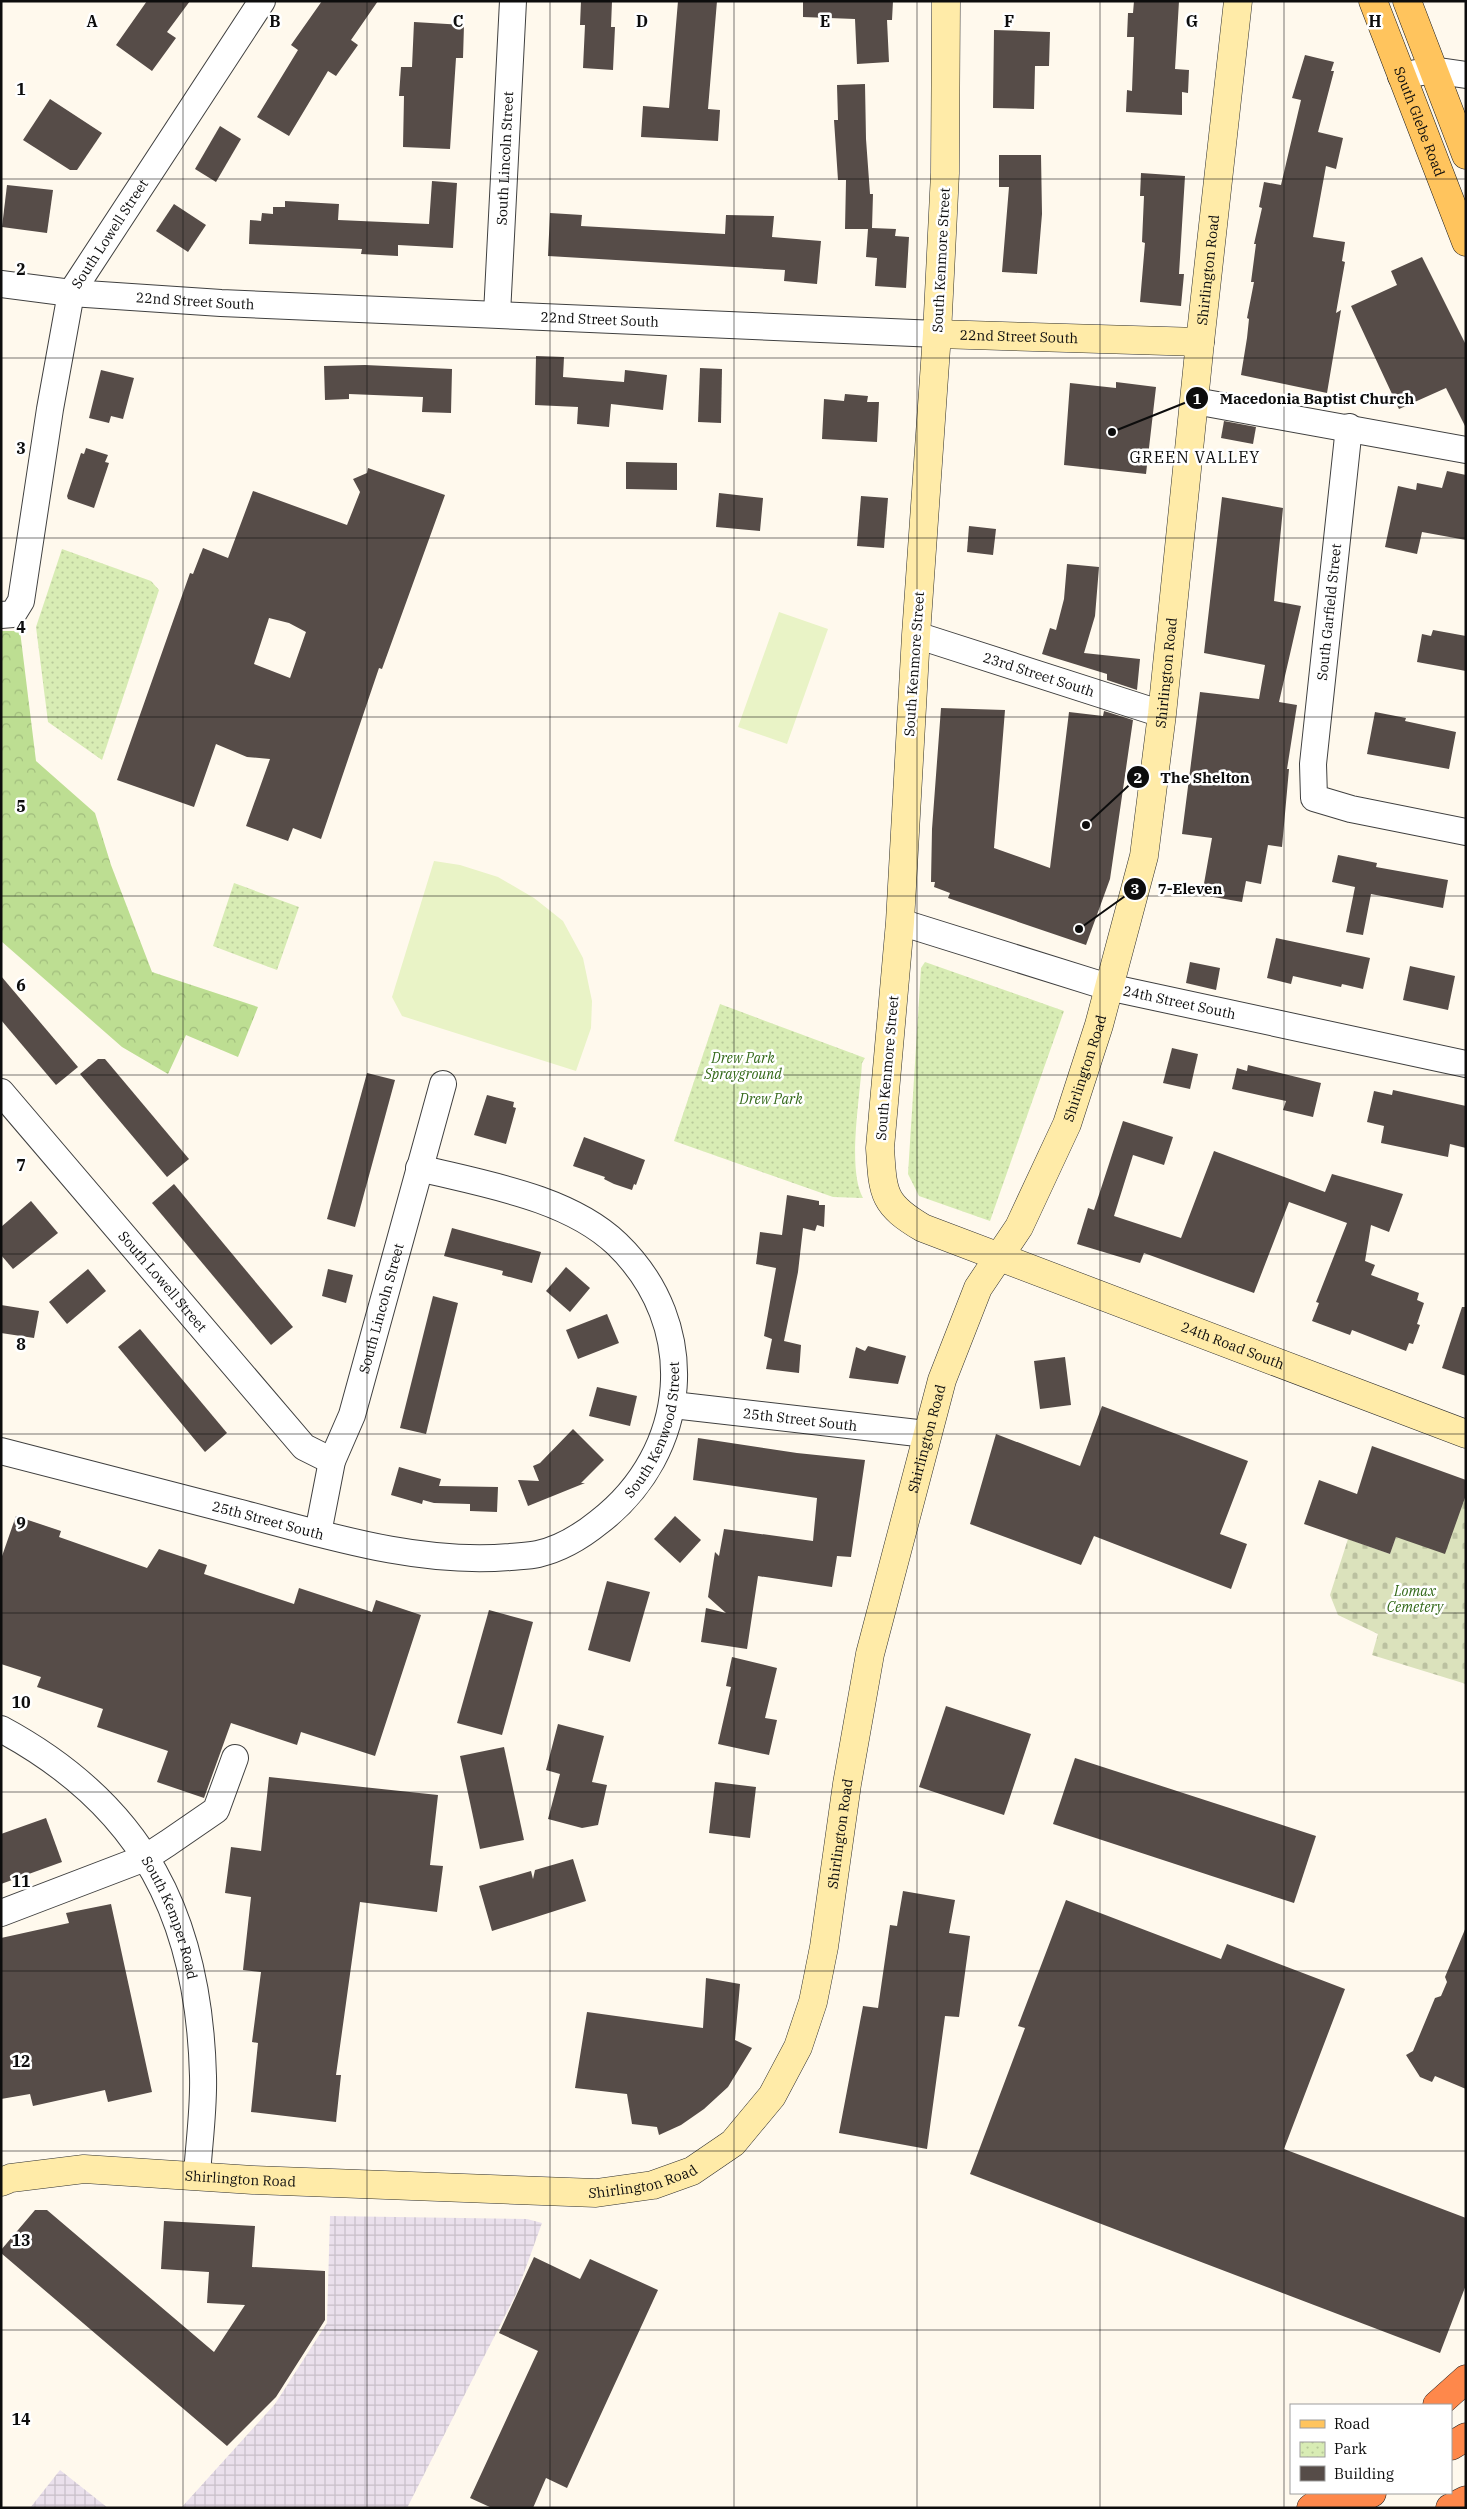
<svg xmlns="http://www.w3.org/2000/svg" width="1467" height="2509" font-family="'IBM Plex Serif',serif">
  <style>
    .industrial { fill: url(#industrial-grid) }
    .forest { fill: url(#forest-crowns) }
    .cemetery { fill: url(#cemetery-stones) }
    .park { fill: url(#park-dots) }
    .pitch { fill: #e9f3c6 }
    .building { fill: #564c48; fill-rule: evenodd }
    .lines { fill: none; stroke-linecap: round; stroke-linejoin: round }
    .street-casing { stroke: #404040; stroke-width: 28 }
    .secondary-casing { stroke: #2f2f2f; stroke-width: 29 }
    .primary-casing { stroke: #1e1e1e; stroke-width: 29 }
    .highway-casing { stroke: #1e1e1e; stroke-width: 29 }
    .street { stroke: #fff; stroke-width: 26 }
    .secondary { stroke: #ffeba8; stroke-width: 28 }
    .primary { stroke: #ffc45d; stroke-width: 28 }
    .highway { stroke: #fe884b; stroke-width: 28 }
    .grid { fill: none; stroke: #0d0d0d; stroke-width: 1; stroke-opacity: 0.55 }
    .labels { text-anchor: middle; stroke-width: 5; stroke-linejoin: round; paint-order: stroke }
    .street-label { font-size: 14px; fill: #0d0d0d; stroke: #fff }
    .park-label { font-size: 14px; font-style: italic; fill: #336919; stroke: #fff }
    .quarter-label { font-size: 16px; letter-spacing: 1px; fill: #0d0d0d; stroke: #fff }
    .grid-label { font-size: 16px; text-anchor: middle; font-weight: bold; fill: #0d0d0d; stroke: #fff; stroke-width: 5; stroke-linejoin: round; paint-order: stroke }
    .leader { fill: none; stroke: #0d0d0d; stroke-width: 2 }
    .callout-dot { fill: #0d0d0d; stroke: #fff; stroke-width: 2 }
    .mark-label { font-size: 15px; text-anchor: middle; font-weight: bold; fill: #fff }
    .callout-label { font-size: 15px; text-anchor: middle; font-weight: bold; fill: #0d0d0d; stroke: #fff; stroke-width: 5; stroke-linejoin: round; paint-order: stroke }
  </style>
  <defs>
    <pattern id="industrial-grid" width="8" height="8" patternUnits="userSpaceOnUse" patternTransform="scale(1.25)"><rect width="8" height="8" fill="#eae0ec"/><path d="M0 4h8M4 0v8" fill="none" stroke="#c8bfc9"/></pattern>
    <pattern id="forest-crowns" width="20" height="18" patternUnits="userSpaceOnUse" patternTransform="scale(1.25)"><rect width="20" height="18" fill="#bdde92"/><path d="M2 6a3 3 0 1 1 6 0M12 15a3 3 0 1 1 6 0" fill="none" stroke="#a1bd7d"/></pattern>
    <pattern id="cemetery-stones" width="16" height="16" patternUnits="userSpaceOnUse" patternTransform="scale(1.25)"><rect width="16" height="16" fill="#dbe2bc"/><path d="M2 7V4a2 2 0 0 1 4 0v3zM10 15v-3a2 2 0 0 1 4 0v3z" fill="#bbc1a0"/></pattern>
    <pattern id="park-dots" width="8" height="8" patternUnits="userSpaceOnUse" patternTransform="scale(1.25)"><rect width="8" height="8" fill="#d8ecb4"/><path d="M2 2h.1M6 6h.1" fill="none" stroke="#b8c99a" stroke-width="1.8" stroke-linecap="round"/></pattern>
  </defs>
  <rect width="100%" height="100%" fill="#fff9ed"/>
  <g class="industrial">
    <polygon points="330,2216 527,2219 542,2223 517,2292 407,2508 181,2508 275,2404 327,2323"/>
    <polygon points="60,2470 108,2508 30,2508"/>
  </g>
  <polygon class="forest" points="1,631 20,631 36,761 95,813 111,865 152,972 258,1007 238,1057 186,1035 168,1074 122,1047 1,941"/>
  <polygon class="cemetery" points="1466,1495 1466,1684 1372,1655 1378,1634 1338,1615 1330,1595 1348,1539 1390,1554 1396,1537"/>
  <g class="park">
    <polygon points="62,549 151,581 159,590 102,760 48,722 36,627"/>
    <polygon points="234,883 299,907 277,970 213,946"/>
    <polygon points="925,962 1064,1011 990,1221 919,1196 908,1174 921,968"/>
    <path d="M720 1004 865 1058 862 1063C860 1098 847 1170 863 1198L833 1197 674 1141Z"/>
  </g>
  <g class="pitch">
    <polygon points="779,612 828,629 787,744 738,727"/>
    <polygon points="434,861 460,865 498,877 534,898 563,921 583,958 592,1001 591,1028 576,1071 402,1016 392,997"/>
  </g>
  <g class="building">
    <polygon points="147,1 190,1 167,32 176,38 152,71 116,45"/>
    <polygon points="322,1 378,1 351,40 358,45 336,76 328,71 289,136 257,117 298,50 291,45"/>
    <polygon points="581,1 612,1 611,27 615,27 613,70 583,68 585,25 580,25"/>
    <polygon points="678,1 717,1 708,109 720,110 718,141 641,137 643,106 669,108"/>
    <polygon points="803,1 893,1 892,20 887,20 889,62 857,64 855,19 803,17"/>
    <polygon points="1134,1 1179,1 1175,69 1189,70 1188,93 1182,92 1182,115 1126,112 1127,90 1132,91 1134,37 1127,37 1128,13 1133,13"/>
    <polygon points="414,22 464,25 463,58 456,58 450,149 403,147 404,96 399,96 401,67 412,67"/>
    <polygon points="994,30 1050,32 1049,66 1035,66 1034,109 993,108"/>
    <polygon points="1305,55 1334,62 1331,71 1334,71 1318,132 1343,138 1336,169 1326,166 1313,237 1345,242 1342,261 1345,262 1336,313 1341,310 1327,393 1241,375 1247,338 1249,319 1247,318 1254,282 1251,282 1256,244 1254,244 1262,208 1259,207 1264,182 1281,185 1301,100 1292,98"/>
    <polygon points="865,84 866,139 870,194 873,194 872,228 896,229 895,236 909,237 906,288 875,286 877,258 866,257 868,229 845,229 846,180 838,180 834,120 838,120 837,85"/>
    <polygon points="50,99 102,133 77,170 70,170 23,140"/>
    <polygon points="220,126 241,139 216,182 195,169"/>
    <polygon points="999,155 1041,155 1042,214 1037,274 1002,272 1009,187 999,187"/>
    <polygon points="1141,173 1185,176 1179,274 1184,274 1181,306 1140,302 1145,243 1142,242 1144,196 1140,196"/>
    <polygon points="432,181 457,183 453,248 398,245 398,256 361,254 362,249 249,244 250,220 261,221 262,213 273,214 273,207 285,207 285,201 339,204 338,220 429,224"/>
    <polygon points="7,185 53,190 47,233 2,227"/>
    <polygon points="174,204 206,225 188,252 156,231"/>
    <polygon points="550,213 582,215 581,226 725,234 726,215 774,216 772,237 821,241 817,284 784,281 785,270 548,256"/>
    <polygon points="1422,257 1466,345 1466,428 1446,388 1399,409 1351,306 1397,285 1391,271"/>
    <polygon points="536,356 564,357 563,377 624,382 625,370 667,375 663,410 611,404 609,427 577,424 578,407 535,405"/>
    <polygon points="365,365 452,369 451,413 422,412 423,397 349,394 349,399 325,400 324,366"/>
    <polygon points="700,368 722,369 721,423 698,422"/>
    <polygon points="101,370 134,378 123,419 111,416 109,423 89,418"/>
    <polygon points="1116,382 1156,387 1146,474 1064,465 1070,383 1116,388"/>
    <polygon points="845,394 868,396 867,402 879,402 877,442 822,439 824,399 844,401"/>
    <polygon points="1224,421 1256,427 1253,444 1221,438"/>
    <polygon points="86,448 108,455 105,462 109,463 94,508 68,499 67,496 81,453 84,454"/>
    <polygon points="626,462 677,463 677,490 626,489"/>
    <path d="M368 468 445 495 382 669 379 668 321 839 293 828 288 841 246 826 270 759 247 757 216 744 194 807 117 780 190 573 193 574 203 548 228 558 253 491 347 525 360 492 353 479 367 473ZM269 618 289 623 306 632 290 678 254 664Z"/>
    <polygon points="1447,471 1466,475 1466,540 1422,532 1417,554 1385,547 1398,486 1416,490 1417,483 1442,488"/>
    <polygon points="719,493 763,498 760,531 716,527"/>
    <polygon points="861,496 888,498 884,548 857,546"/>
    <polygon points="1222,497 1283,508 1274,601 1301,606 1279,702 1297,705 1287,769 1289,769 1282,847 1268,845 1261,884 1246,881 1242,902 1202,895 1212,838 1182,834 1200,692 1259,699 1265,665 1204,653"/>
    <polygon points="969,526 996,529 993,555 967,552"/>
    <polygon points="1067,564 1099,567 1095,616 1084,653 1140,659 1137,690 1107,680 1107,674 1042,654 1050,628 1056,630 1064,599"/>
    <polygon points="1433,630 1466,636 1466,671 1417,662 1422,634 1431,636"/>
    <polygon points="941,708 1005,710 994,848 1050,868 1069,712 1103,716 1104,711 1133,720 1110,879 1086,945 948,898 950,893 934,887 935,882 931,882 932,829"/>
    <polygon points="1375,712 1406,718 1405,721 1456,732 1449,769 1367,754"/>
    <polygon points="1338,855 1377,863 1376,867 1448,880 1443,908 1371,894 1363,935 1346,932 1355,887 1332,882"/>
    <polygon points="1276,938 1370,958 1363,989 1342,984 1341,987 1293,976 1291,984 1267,978"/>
    <polygon points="1190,962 1220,968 1216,990 1186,983"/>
    <polygon points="1410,966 1455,976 1448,1010 1403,1000"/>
    <polygon points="1,976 78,1067 56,1085 1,1020"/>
    <polygon points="1172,1048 1198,1054 1190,1089 1163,1083"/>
    <polygon points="98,1059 105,1059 189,1159 167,1177 80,1074"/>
    <polygon points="1248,1065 1321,1083 1313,1117 1283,1110 1286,1101 1232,1089 1237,1068 1247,1071"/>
    <polygon points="367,1073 395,1080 355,1227 327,1219"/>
    <polygon points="1393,1090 1466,1106 1466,1148 1450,1144 1448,1157 1381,1143 1384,1126 1367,1122 1374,1091 1392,1095"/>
    <polygon points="487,1095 514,1102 513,1107 516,1108 506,1144 474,1135"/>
    <polygon points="1123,1121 1173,1137 1164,1165 1133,1155 1114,1216 1181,1238 1214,1151 1325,1192 1332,1174 1403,1194 1389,1232 1371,1225 1365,1261 1375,1265 1371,1275 1419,1293 1417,1300 1424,1303 1417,1324 1420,1325 1413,1344 1409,1343 1406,1351 1352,1330 1350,1335 1312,1321 1319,1303 1316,1302 1347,1223 1289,1202 1254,1293 1144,1253 1140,1263 1077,1244 1088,1208 1094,1210"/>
    <polygon points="584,1137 645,1160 636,1185 634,1184 632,1190 614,1184 604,1179 605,1177 573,1166"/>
    <polygon points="174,1184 293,1327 271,1345 152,1203"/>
    <polygon points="787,1195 819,1201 819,1205 825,1205 824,1227 817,1225 815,1231 803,1228 798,1272 784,1341 801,1345 799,1373 766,1369 772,1339 764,1336 776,1268 756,1264 760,1232 782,1235"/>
    <polygon points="31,1201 58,1233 13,1269 1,1255 1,1227"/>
    <polygon points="452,1228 541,1252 532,1283 502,1275 503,1271 444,1256"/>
    <polygon points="566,1267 590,1288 570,1312 546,1291"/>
    <polygon points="88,1269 106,1291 67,1324 49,1302"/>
    <polygon points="328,1269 353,1275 346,1303 322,1296"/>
    <polygon points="433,1296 458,1303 426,1434 400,1428"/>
    <polygon points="1,1305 39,1311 34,1338 1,1333"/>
    <polygon points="1462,1307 1466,1307 1466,1376 1442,1368"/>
    <polygon points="607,1314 619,1343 578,1359 566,1330"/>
    <polygon points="140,1329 227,1433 205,1452 118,1347"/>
    <polygon points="868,1346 906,1356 898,1384 849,1378 856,1347 865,1351"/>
    <polygon points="1065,1357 1071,1405 1040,1409 1034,1361"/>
    <polygon points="597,1387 637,1396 630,1426 589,1416"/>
    <polygon points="1102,1406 1248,1461 1220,1534 1247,1544 1231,1589 1094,1536 1081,1565 970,1524 996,1434 1080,1466"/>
    <polygon points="573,1429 604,1460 581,1483 585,1483 528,1506 518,1480 539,1481 533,1466 540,1463"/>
    <polygon points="698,1438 797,1453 865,1460 851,1557 837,1556 832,1587 758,1576 747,1649 701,1642 706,1608 726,1613 708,1597 715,1552 719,1556 724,1529 813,1541 817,1498 693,1480"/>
    <polygon points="1372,1446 1466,1480 1466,1495 1445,1554 1396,1537 1390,1554 1304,1524 1319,1480 1357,1494"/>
    <polygon points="399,1467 441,1479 439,1486 498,1487 497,1512 470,1511 470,1504 434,1503 423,1500 422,1504 391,1495"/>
    <polygon points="16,1516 61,1531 59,1537 147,1568 159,1549 207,1565 204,1574 294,1604 299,1588 372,1612 376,1600 421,1615 375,1756 301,1732 297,1745 231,1723 204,1798 157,1782 168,1751 97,1727 103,1709 37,1687 41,1677 1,1664 1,1559"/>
    <polygon points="675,1516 701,1540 680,1563 654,1539"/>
    <polygon points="607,1581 650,1592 630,1662 588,1650"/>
    <polygon points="489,1610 533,1622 502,1735 457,1723"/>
    <polygon points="732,1657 777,1668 765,1718 777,1720 769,1755 718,1744 731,1687 726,1686"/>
    <polygon points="946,1706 1031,1734 1004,1815 919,1787"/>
    <polygon points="558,1724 604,1736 592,1782 607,1785 598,1825 582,1828 548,1819 560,1774 546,1770"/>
    <polygon points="504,1747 524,1840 480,1849 460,1756"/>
    <polygon points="1075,1758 1316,1836 1294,1903 1053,1824"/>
    <polygon points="269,1777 438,1795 430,1865 443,1866 437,1912 360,1902 336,2075 341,2075 336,2122 251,2112 258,2043 252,2042 261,1972 243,1970 251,1897 225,1893 231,1847 261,1851"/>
    <polygon points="715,1782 756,1787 750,1838 709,1833"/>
    <polygon points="46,1818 62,1862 1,1884 1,1834"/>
    <polygon points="573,1859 586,1901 492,1931 479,1886 531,1871 533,1879 535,1870"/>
    <polygon points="903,1891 955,1900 949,1933 970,1936 959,2017 945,2016 927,2149 839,2133 863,2006 878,2008 890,1925 897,1926"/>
    <polygon points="1066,1900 1221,1959 1227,1944 1345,1989 1284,2149 1466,2218 1466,2285 1440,2353 970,2174 1025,2028 1018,2026"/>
    <polygon points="111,1904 152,2092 108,2102 105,2090 33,2106 30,2094 1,2099 1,1938 69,1923 66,1913"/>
    <polygon points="1466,1927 1466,2089 1435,2076 1432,2082 1420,2077 1406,2055 1413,2051 1435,1998 1441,1996 1447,1982 1445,1977"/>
    <polygon points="706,1978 740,1984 735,2040 752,2048 728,2087 704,2109 681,2125 659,2135 657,2127 632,2124 627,2094 575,2088 587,2012 703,2028"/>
    <polygon points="35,2210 47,2210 214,2352 245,2305 207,2303 209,2272 161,2269 164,2221 255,2226 252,2267 325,2271 325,2320 276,2397 227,2446 1,2253 1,2250"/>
    <polygon points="534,2257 580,2279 590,2259 658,2290 567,2488 546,2478 533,2508 492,2508 470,2498 538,2351 499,2333"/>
  </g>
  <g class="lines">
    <g class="street-casing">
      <g id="street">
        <polyline points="1401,76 1432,70 1466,75"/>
        <path id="s1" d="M1 284 71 293 221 303 937 334"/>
        <path id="s2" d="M497 314 513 1"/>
        <polyline points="1195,401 1466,450"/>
        <polyline points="1349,427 1313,764 1314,798 1351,809 1466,832"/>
        <path id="s3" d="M1 615 13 614 21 601 50 409 71 293 262 1"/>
        <path id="s4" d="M916 635 1162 714"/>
        <path id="s5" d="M900 922 1108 987 1466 1064"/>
        <path id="s6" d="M1 1092 304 1447 332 1461"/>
        <path id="s7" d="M673 1405 926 1434"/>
        <path id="s8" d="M1 1451C80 1471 158 1492 237 1512 325 1535 418 1565 510 1557 519 1556 529 1556 538 1554 560 1549 583 1535 599 1522 690 1452 701 1325 617 1244 568 1197 483 1184 419 1168"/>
        <path id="s9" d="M318 1533 332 1461 352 1415 443 1084"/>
        <path id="s10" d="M1 1729C144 1806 199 1918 203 2076 204 2109 199 2143 197 2175"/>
        <polyline points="1,1913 145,1858 168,1843 216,1810 235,1758"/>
      </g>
    </g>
    <g class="secondary-casing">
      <g id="secondary">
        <path id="s11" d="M946 1 945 173 937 334 916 635 900 922 880 1148C883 1193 882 1204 923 1228L1466 1434"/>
        <path id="s12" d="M937 334 1200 342"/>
        <path id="s13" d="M1 2182 11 2178 84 2169 253 2180 596 2193 653 2185 692 2171 733 2143 772 2096 798 2047 813 2002 824 1947 847 1784 870 1654 942 1380 978 1288 1019 1227 1067 1124 1099 1025 1144 856 1162 714 1200 342 1238 1"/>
      </g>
    </g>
    <g class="primary-casing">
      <g id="primary">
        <path id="s14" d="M1373 1 1466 242"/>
        <polyline points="1407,1 1466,155"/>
      </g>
    </g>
    <g class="highway-casing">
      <g id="highway">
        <polyline points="1437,2405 1466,2379"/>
        <polyline points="1451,2446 1466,2437"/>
        <polyline points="1311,2508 1331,2493"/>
        <polyline points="1344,2508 1372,2493"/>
        <polyline points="1450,2508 1466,2500"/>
      </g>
    </g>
    <use href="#street" class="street"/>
    <use href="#secondary" class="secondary"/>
    <use href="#primary" class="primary"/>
    <use href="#highway" class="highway"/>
  </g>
  <path class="grid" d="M183 1V2508M367 1V2508M550 1V2508M734 1V2508M917 1V2508M1100 1V2508M1284 1V2508M1 179H1466M1 358H1466M1 538H1466M1 717H1466M1 896H1466M1 1075H1466M1 1254H1466M1 1434H1466M1 1613H1466M1 1792H1466M1 1971H1466M1 2151H1466M1 2330H1466"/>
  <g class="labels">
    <g class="street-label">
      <text dy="5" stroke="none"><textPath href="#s14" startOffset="129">South Glebe Road</textPath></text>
      <text dy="5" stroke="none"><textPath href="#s2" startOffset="156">South Lincoln Street</textPath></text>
      <text dy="5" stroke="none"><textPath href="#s3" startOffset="410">South Lowell Street</textPath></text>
      <text transform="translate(941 260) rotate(-87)" y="5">South Kenmore Street</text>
      <text dy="5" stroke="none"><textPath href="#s13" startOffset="2700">Shirlington Road</textPath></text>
      <text dy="5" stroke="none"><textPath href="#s1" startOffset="195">22nd Street South</textPath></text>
      <text dy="5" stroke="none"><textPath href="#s1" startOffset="600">22nd Street South</textPath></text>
      <text dy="5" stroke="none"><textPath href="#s12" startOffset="82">22nd Street South</textPath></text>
      <text transform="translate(1329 612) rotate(-84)" y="5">South Garfield Street</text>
      <text transform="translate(914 664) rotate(-86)" y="5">South Kenmore Street</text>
      <text dy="5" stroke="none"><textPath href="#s13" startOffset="2295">Shirlington Road</textPath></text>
      <text dy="5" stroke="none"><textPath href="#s4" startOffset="129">23rd Street South</textPath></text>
      <text dy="5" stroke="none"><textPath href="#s5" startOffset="291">24th Street South</textPath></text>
      <text transform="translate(887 1068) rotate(-85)" y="5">South Kenmore Street</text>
      <text dy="5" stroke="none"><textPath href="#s13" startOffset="1890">Shirlington Road</textPath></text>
      <text dy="5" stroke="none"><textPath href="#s6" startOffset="249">South Lowell Street</textPath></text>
      <text dy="5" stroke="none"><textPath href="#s9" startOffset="234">South Lincoln Street</textPath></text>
      <text dy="5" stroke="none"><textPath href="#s11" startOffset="1578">24th Road South</textPath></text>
      <text dy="5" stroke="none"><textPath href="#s7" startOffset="128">25th Street South</textPath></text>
      <text dy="5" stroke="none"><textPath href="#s8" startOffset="731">South Kenwood Street</textPath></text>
      <text dy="5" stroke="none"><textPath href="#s13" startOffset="1485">Shirlington Road</textPath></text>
      <text dy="5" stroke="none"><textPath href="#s8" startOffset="276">25th Street South</textPath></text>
      <text dy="5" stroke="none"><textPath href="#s13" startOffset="1080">Shirlington Road</textPath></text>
      <text dy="5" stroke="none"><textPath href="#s10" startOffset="261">South Kemper Road</textPath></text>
      <text dy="5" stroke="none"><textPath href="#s13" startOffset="241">Shirlington Road</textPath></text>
      <text dy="5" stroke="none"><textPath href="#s13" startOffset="645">Shirlington Road</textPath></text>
    </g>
    <g class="park-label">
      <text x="743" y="1063">Drew Park<tspan x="743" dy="16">Sprayground</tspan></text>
      <text x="771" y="1104">Drew Park</text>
      <text x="1415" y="1596">Lomax<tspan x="1415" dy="16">Cemetery</tspan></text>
    </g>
    <g class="quarter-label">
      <text x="1195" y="463">GREEN VALLEY</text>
    </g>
  </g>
  <g class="grid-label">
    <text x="92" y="27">A</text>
    <text x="275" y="27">B</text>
    <text x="458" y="27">C</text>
    <text x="642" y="27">D</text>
    <text x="825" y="27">E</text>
    <text x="1009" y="27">F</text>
    <text x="1192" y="27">G</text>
    <text x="1375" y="27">H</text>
    <text x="21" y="95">1</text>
    <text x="21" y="275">2</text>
    <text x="21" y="454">3</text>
    <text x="21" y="633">4</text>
    <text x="21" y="812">5</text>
    <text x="21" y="991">6</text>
    <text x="21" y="1171">7</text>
    <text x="21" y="1350">8</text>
    <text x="21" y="1529">9</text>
    <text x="21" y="1708">10</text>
    <text x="21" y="1887">11</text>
    <text x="21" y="2067">12</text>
    <text x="21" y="2246">13</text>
    <text x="21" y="2425">14</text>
  </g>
  <path class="leader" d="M1112 432L1197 398M1086 825L1138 777M1079 929L1135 889"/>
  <g class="callout-dot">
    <circle cx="1112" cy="432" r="5"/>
    <circle cx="1086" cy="825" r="5"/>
    <circle cx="1079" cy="929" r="5"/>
    <circle cx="1197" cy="398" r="12"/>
    <circle cx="1138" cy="777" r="12"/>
    <circle cx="1135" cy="889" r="12"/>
  </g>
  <g class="mark-label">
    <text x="1197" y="404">1</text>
    <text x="1138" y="783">2</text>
    <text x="1135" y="894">3</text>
  </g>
  <g class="callout-label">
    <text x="1317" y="404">Macedonia Baptist Church</text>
    <text x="1205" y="783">The Shelton</text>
    <text x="1190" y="894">7-Eleven</text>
  </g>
  <rect width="1467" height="2509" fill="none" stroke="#0d0d0d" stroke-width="5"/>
  <rect x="1290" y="2404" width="162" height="90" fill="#ffffff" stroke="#9e9e9e"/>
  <rect x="1300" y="2420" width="25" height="8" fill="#ffc45d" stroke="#9e9e9e"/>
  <text x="1334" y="2429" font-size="15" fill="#0d0d0d">Road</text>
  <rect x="1300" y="2442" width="25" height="15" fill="url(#park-dots)" stroke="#9e9e9e"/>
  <text x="1334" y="2454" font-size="15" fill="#0d0d0d">Park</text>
  <rect x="1300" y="2466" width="25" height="15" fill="#564c48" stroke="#9e9e9e"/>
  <text x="1334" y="2479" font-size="15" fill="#0d0d0d">Building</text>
</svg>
